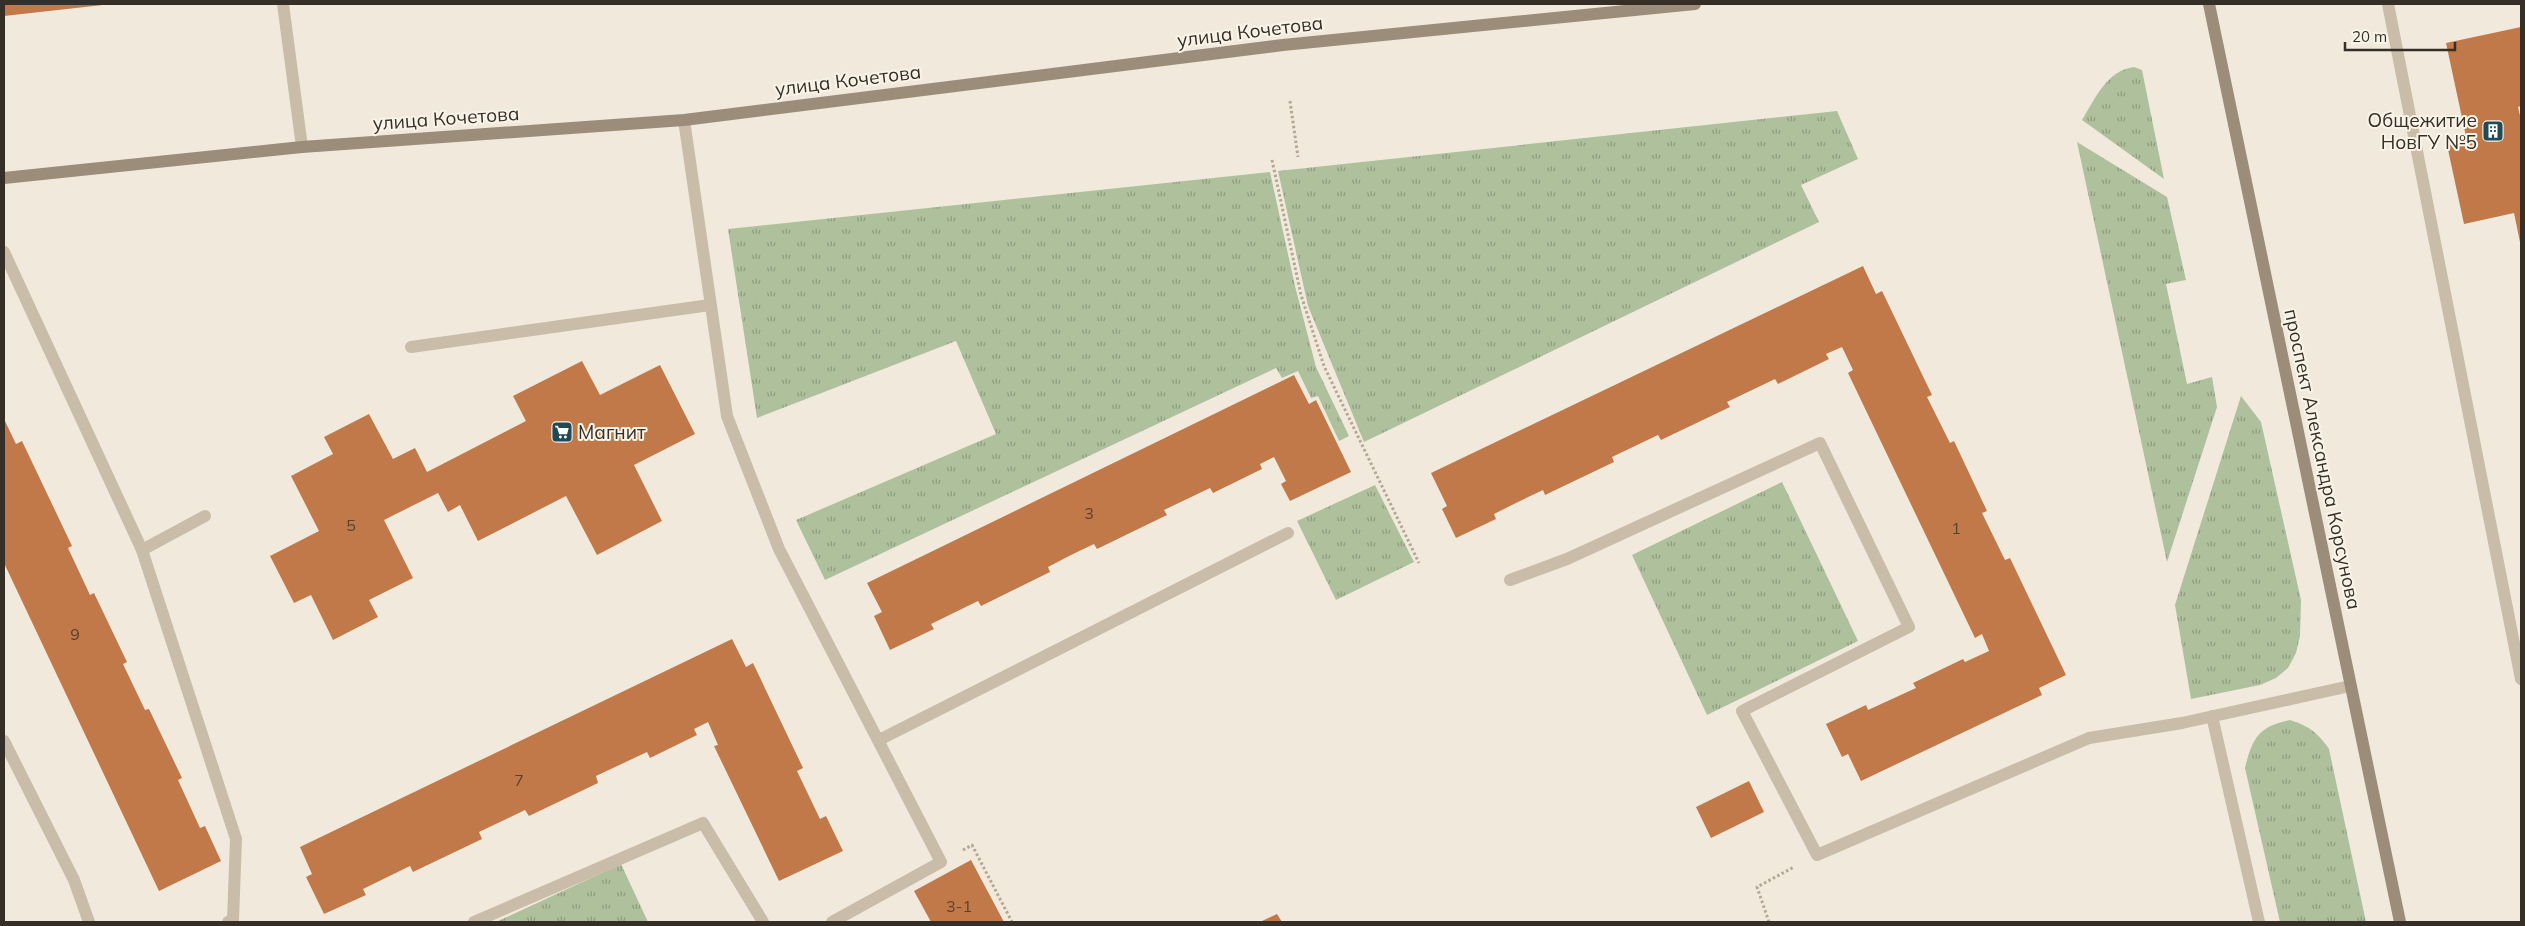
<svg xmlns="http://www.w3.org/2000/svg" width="2525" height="926" font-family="Mulish,sans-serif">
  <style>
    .grass { fill: url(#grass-tufts) }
    .building { fill: #c1794a }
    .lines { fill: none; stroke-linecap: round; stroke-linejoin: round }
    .path { stroke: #b5a693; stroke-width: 3; stroke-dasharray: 2.5 2.5; stroke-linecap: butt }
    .service { stroke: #c9bca8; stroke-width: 12 }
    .secondary { stroke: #9c8c7a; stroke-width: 12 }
    .labels { text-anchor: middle; stroke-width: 4; stroke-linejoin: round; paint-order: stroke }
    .number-label { font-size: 16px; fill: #594230 }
    .street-label { font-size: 19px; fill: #362f28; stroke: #f9f4e8 }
    .poi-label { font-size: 19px; fill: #362f28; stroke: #f9f4e8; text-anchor: end }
  </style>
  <defs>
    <pattern id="grass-tufts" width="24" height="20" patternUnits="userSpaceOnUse" patternTransform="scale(1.25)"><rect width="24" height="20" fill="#afc09d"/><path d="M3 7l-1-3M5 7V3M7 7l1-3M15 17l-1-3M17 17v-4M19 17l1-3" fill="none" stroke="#8f9c80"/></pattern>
  </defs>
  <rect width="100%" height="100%" fill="#f1eadc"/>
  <g class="grass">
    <path d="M2134 67 2142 70 2164 179 2082 120C2095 99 2106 71 2134 67Z"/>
    <polygon points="1837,111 1858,159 1801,185 1819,222 1364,442 1308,306 1278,171"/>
    <polygon points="2077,142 2167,197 2186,280 2166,284 2187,384 2212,377 2217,407 2167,562"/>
    <polygon points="1270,172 1295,286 1316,367 1349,436 1339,441 1318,396 1311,398 1298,371 1282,378 1276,368 825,580 796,520 996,434 956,341 757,418 728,229"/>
    <polygon points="2241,396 2261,422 2301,600 2300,636 2296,653 2288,668 2276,678 2260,685 2191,699 2175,605"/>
    <polygon points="1782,482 1858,641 1707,715 1632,555"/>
    <polygon points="1375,485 1414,562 1336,600 1297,521"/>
    <path d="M2290 720C2309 726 2318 733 2329 749L2366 922H2280L2245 768C2252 738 2259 726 2290 720Z"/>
    <polygon points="621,864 648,922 496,922"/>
  </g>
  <g class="building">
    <polygon points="4,4 103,4 103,5 4,16"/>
    <polygon points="2521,27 2521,106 2518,107 2521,120 2520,242 2514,213 2464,224 2447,145 2467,141 2446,43"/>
    <polygon points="1863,266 1876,294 1882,291 1932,395 1927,397 1950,443 1954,441 1987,511 1982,513 2005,560 2010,558 2066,675 2039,688 2042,695 1861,781 1848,754 1842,757 1826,724 1866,705 1868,710 1916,688 1913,683 1963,659 1965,662 1989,651 1982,634 1975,638 1848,373 1853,370 1842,347 1826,354 1829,359 1778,384 1775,379 1727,402 1730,407 1661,440 1658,435 1612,457 1614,462 1545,495 1543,490 1518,502 1494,514 1496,519 1456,538 1442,509 1447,506 1431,473"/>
    <polygon points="582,361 600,395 660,365 695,434 634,465 662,521 597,555 566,496 478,541 460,505 448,512 438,493 384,520 413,578 369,600 378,617 333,640 311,595 294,603 270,556 319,531 291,476 333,454 324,437 369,414 393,459 415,448 427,472 526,421 513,396"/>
    <polygon points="1294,375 1309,404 1316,400 1351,472 1290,501 1281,484 1286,481 1274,457 1260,464 1262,469 1213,493 1210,488 1164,510 1167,515 1097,549 1094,544 1071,555 1048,567 1050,572 981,606 978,601 931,624 934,629 890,650 874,616 882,612 867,583"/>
    <polygon points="4,419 16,444 22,441 72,546 68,548 90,595 94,593 127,662 123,664 145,710 149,709 182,778 178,780 200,828 205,826 221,861 159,891 4,563"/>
    <polygon points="732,639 746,667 753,663 803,768 797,771 820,819 826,816 843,851 779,881 714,746 718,745 708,722 694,729 697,735 650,758 647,752 596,776 598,783 529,816 525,810 479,832 482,839 413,872 410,866 363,889 366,895 324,914 306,877 312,874 300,847"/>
    <polygon points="1749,781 1764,812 1711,838 1696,807"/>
    <polygon points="971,860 1004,922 931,922 914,891"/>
    <polygon points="1277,914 1282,922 1260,922"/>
  </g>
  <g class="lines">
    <g class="path">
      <polyline points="1290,101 1298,157"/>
      <polyline points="1272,160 1301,295 1324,366 1419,563"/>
      <polyline points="963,850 972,845 1012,922"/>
      <polyline points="1769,922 1757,887 1794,867"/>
    </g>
    <g class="service">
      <polyline points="283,4 302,147"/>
      <polyline points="2388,4 2521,679"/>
      <polyline points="684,120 727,416 779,549 941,862 832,922"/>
      <polyline points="4,252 142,550 205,516"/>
      <polyline points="411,347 710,305"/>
      <polyline points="142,550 236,839 233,920 228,922"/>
      <polyline points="1510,580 1567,559 1820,443 1909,627 1742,711 1817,855 2089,738 2182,723 2350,686"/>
      <polyline points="2212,716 2259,922"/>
      <polyline points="879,740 1288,533"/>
      <polyline points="4,741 74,880 89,922"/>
      <polyline points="474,922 703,823 763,922"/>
    </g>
    <g class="secondary">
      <polyline points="2209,4 2400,922"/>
      <polyline points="4,178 302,147 684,120 1283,45 1695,4"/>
    </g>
  </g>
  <defs>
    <g id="building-square" transform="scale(1.125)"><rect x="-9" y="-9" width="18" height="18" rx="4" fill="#1f4a56" stroke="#f9f4e8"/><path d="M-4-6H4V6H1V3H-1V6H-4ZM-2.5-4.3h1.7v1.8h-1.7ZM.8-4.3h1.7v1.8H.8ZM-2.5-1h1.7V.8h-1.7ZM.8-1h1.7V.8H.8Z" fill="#fff"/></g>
    <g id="supermarket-square" transform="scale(1.125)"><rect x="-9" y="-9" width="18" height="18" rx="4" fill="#1f4a56" stroke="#f9f4e8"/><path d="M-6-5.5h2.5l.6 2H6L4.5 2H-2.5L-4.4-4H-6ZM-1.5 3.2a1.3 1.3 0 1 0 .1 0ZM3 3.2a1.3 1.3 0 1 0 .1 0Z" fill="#fff"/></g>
  </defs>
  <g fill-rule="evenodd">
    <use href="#building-square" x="2493" y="131"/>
    <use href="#supermarket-square" x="562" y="432"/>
  </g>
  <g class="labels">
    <g class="number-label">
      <text x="1089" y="519">3</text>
      <text x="351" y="531">5</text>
      <text x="1956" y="534">1</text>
      <text x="75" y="640">9</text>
      <text x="519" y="786">7</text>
      <text x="959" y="912">3-1</text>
    </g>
    <g class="street-label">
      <text transform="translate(1250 31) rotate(-7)" y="7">улица Кочетова</text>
      <text transform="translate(848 80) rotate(-7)" y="7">улица Кочетова</text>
      <text transform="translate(446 118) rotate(-4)" y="7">улица Кочетова</text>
      <text transform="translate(2323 459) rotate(78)" y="7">проспект Александра Корсунова</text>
    </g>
    <g class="poi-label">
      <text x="2477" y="127">Общежитие<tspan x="2477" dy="22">НовГУ №5</tspan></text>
      <text x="578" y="439" text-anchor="start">Магнит</text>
    </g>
  </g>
  <rect width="2525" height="926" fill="none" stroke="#362f28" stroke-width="10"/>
  <path d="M2345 42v8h110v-8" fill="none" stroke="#362f28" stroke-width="2.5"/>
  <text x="2352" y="42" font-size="15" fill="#362f28" stroke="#f9f4e8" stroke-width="4" paint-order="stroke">20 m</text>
</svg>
